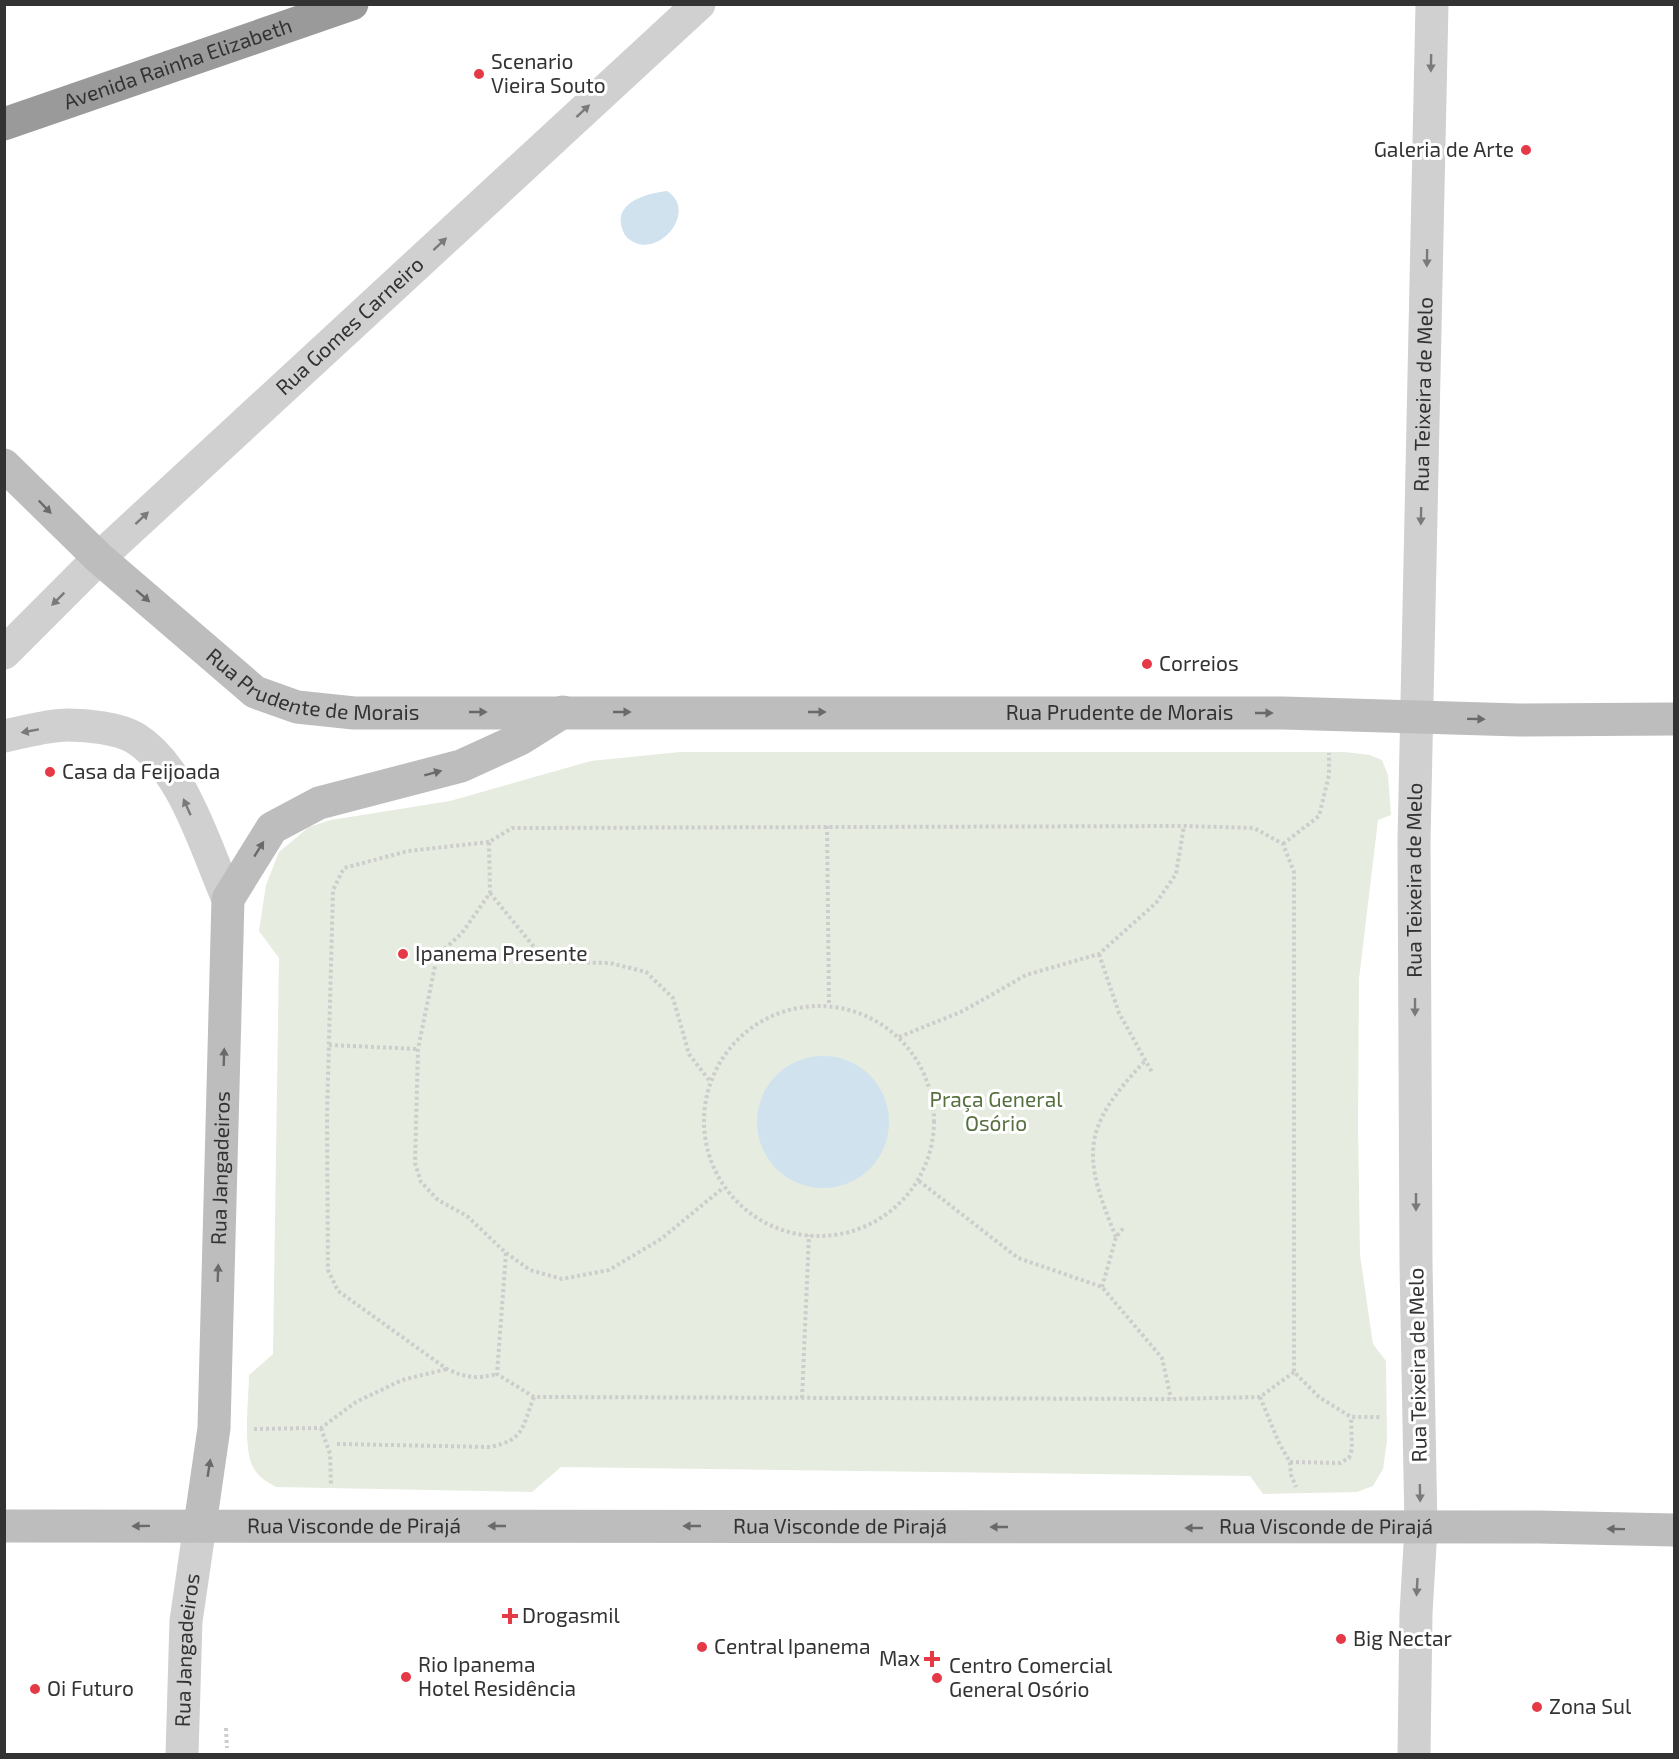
<svg xmlns="http://www.w3.org/2000/svg" width="1679" height="1759" font-family="'Exo 2',sans-serif">
  <style>
    .green { fill: #e6ecdf }
    .water { fill: #cfe2ee }
    .lines { fill: none; stroke-linecap: round; stroke-linejoin: round }
    .path { stroke: #cdcdcd; stroke-width: 4; stroke-dasharray: 3 3; stroke-linecap: butt }
    .street { stroke: #d0d0d0; stroke-width: 33 }
    .secondary { stroke: #bdbdbd; stroke-width: 33 }
    .highway { stroke: #9a9a9a; stroke-width: 33 }
    .oneway { fill: #7a7a7a }
    .oneway2 { fill: #6a6a6a }
    .poi-dot { fill: #e63946; stroke: #fff; stroke-width: 2 }
    .labels { text-anchor: middle; stroke-width: 6; stroke-linejoin: round; paint-order: stroke }
    .poi-label { font-size: 21px; fill: #333; stroke: #fff; text-anchor: start }
    .street-label { font-size: 21px; fill: #333; stroke: #fff }
    .park-label { font-size: 21px; fill: #56703f; stroke: #fff }
  </style>
  <rect width="100%" height="100%" fill="#fff"/>
  <path class="green" d="M680 752H1344L1370 755 1382 760 1388 775 1391 815 1378 820 1359 979 1358 1125 1360 1255 1373 1344 1386 1361 1387 1441 1383 1469 1373 1486 1357 1492 1263 1494 1250 1476 561 1467 532 1492 276 1487C267 1482 259 1477 254 1469 242 1450 249 1397 249 1375L273 1354 279 958 259 931 266 885 279 852 309 827 331 820 450 801 591 761Z"/>
  <g class="water">
    <path d="M667 191C699 211 658 260 630 240 625 237 622 230 621 224 617 201 649 193 667 191Z"/>
    <circle cx="823" cy="1122" r="66"/>
  </g>
  <g class="lines">
    <g class="path">
      <polyline points="827,826 829,1005"/>
      <path d="M489 842 408 851 344 868 333 890 327 1116 328 1270 338 1291 447 1369C466 1378 478 1379 497 1374"/>
      <polyline points="1283,844 1319,816 1329,775 1329,753"/>
      <polyline points="490,893 534,947 564,962 610,963 646,972 673,998 689,1054 709,1080"/>
      <polyline points="1099,954 1119,1013 1153,1074"/>
      <circle cx="819" cy="1121" r="115"/>
      <polyline points="899,1037 963,1011 1026,975 1099,954 1156,903 1176,874 1184,826"/>
      <polyline points="329,1045 418,1049"/>
      <polyline points="919,1181 1018,1258 1102,1287 1162,1358 1171,1399"/>
      <path d="M1116 1237C1082 1155 1081 1128 1145 1061"/>
      <polyline points="506,1253 530,1270 562,1279 609,1270 661,1239 723,1188"/>
      <polyline points="1102,1287 1116,1237 1125,1226"/>
      <polyline points="1294,1372 1260,1397 1171,1399 534,1397 497,1374 506,1253 467,1216 438,1200 421,1182 415,1163 418,1049 437,956 462,933 490,893 489,842 512,828 1184,826 1254,828 1283,844 1294,872 1294,1372 1319,1397 1351,1417 1380,1417"/>
      <polyline points="1260,1397 1279,1443 1290,1462 1291,1475 1296,1487"/>
      <polyline points="802,1398 809,1235"/>
      <polyline points="321,1428 330,1454 331,1485"/>
      <polyline points="254,1429 321,1428 356,1402 402,1380 447,1369"/>
      <path d="M337 1444 490 1447C525 1440 522 1427 534 1397"/>
      <polyline points="1290,1462 1340,1463 1349,1458 1352,1449 1351,1417"/>
      <polyline points="226,1728 227,1748"/>
    </g>
    <g class="street">
      <path id="s1" d="M4 653 99 558 699 4"/>
      <path d="M4 736C25 732 47 725 68 725 87 725 118 728 135 738 183 767 206 849 228 899"/>
      <path id="s2" d="M182 1754 186 1621 200 1525"/>
      <path id="s3" d="M1414 1754 1416 1613 1421 1528 1416 1264 1414 841 1432 4"/>
    </g>
    <g class="secondary">
      <path id="s4" d="M4 465 99 558 255 692 297 707 354 713H1283L1519 720 1674 719"/>
      <path id="s5" d="M200 1525 214 1428 228 899 272 828 319 803 461 766 520 739 563 712"/>
      <path id="s6" d="M4 1526 1539 1527 1674 1530"/>
    </g>
    <path class="highway" id="s7" d="M4 124 352 4"/>
  </g>
  <defs><path id="oneway-solid" d="M-6-.8H1V-3.2L6.5 0L1 3.2V.8H-6Z" transform="scale(1.5)"/></defs>
  <g class="oneway">
    <use href="#oneway-solid" transform="translate(1431 63) rotate(91)"/>
    <use href="#oneway-solid" transform="translate(583 111) rotate(-43)"/>
    <use href="#oneway-solid" transform="translate(440 244) rotate(-43)"/>
    <use href="#oneway-solid" transform="translate(1427 258) rotate(91)"/>
    <use href="#oneway-solid" transform="translate(1421 516) rotate(91)"/>
    <use href="#oneway-solid" transform="translate(142 518) rotate(-43)"/>
    <use href="#oneway-solid" transform="translate(58 599) rotate(135)"/>
    <use href="#oneway-solid" transform="translate(30 731) rotate(170)"/>
    <use href="#oneway-solid" transform="translate(187 807) rotate(-114)"/>
    <use href="#oneway-solid" transform="translate(1415 1007) rotate(90)"/>
    <use href="#oneway-solid" transform="translate(1416 1202) rotate(90)"/>
    <use href="#oneway-solid" transform="translate(1420 1493) rotate(89)"/>
    <use href="#oneway-solid" transform="translate(1417 1587) rotate(93)"/>
  </g>
  <g class="oneway2">
    <use href="#oneway-solid" transform="translate(45 507) rotate(46)"/>
    <use href="#oneway-solid" transform="translate(143 596) rotate(41)"/>
    <use href="#oneway-solid" transform="translate(478 712)"/>
    <use href="#oneway-solid" transform="translate(622 712)"/>
    <use href="#oneway-solid" transform="translate(817 712)"/>
    <use href="#oneway-solid" transform="translate(1264 713)"/>
    <use href="#oneway-solid" transform="translate(1476 719) rotate(1)"/>
    <use href="#oneway-solid" transform="translate(433 773) rotate(-15)"/>
    <use href="#oneway-solid" transform="translate(259 849) rotate(-58)"/>
    <use href="#oneway-solid" transform="translate(224 1057) rotate(-88)"/>
    <use href="#oneway-solid" transform="translate(218 1273) rotate(-88)"/>
    <use href="#oneway-solid" transform="translate(209 1468) rotate(-81)"/>
    <use href="#oneway-solid" transform="translate(141 1526) rotate(179)"/>
    <use href="#oneway-solid" transform="translate(497 1526) rotate(-180)"/>
    <use href="#oneway-solid" transform="translate(692 1526) rotate(-180)"/>
    <use href="#oneway-solid" transform="translate(999 1527) rotate(-180)"/>
    <use href="#oneway-solid" transform="translate(1194 1528) rotate(-180)"/>
    <use href="#oneway-solid" transform="translate(1616 1529) rotate(-179)"/>
  </g>
  <g class="poi-dot">
    <circle cx="479" cy="74" r="6"/>
    <circle cx="1526" cy="150" r="6"/>
    <circle cx="1147" cy="664" r="6"/>
    <circle cx="50" cy="772" r="6"/>
    <circle cx="403" cy="954" r="6"/>
    <path d="M507 1607h6v6h6v6h-6v6h-6v-6h-6v-6h6z"/>
    <circle cx="1341" cy="1639" r="6"/>
    <circle cx="702" cy="1647" r="6"/>
    <path d="M929 1650h6v6h6v6h-6v6h-6v-6h-6v-6h6z"/>
    <circle cx="406" cy="1677" r="6"/>
    <circle cx="937" cy="1678" r="6"/>
    <circle cx="35" cy="1689" r="6"/>
    <circle cx="1537" cy="1707" r="6"/>
  </g>
  <g class="labels">
    <g class="poi-label">
      <text x="491" y="69">Scenario<tspan x="491" dy="24">Vieira Souto</tspan></text>
      <text x="1514" y="157" text-anchor="end">Galeria de Arte</text>
      <text x="1159" y="671">Correios</text>
      <text x="62" y="779">Casa da Feijoada</text>
      <text x="415" y="961">Ipanema Presente</text>
      <text x="522" y="1623">Drogasmil</text>
      <text x="1353" y="1646">Big Nectar</text>
      <text x="714" y="1654">Central Ipanema</text>
      <text x="920" y="1666" text-anchor="end">Max</text>
      <text x="418" y="1672">Rio Ipanema<tspan x="418" dy="24">Hotel Residência</tspan></text>
      <text x="949" y="1673">Centro Comercial<tspan x="949" dy="24">General Osório</tspan></text>
      <text x="47" y="1696">Oi Futuro</text>
      <text x="1549" y="1714">Zona Sul</text>
    </g>
    <g class="street-label">
      <text dy="7" stroke="none"><textPath href="#s7" startOffset="184">Avenida Rainha Elizabeth</textPath></text>
      <text dy="7" stroke="none"><textPath href="#s1" startOffset="476">Rua Gomes Carneiro</textPath></text>
      <text dy="7" stroke="none"><textPath href="#s3" startOffset="1360">Rua Teixeira de Melo</textPath></text>
      <text dy="7" stroke="none"><textPath href="#s4" startOffset="392">Rua Prudente de Morais</textPath></text>
      <text dy="7" stroke="none"><textPath href="#s4" startOffset="1206">Rua Prudente de Morais</textPath></text>
      <text dy="7" stroke="none"><textPath href="#s3" startOffset="874">Rua Teixeira de Melo</textPath></text>
      <text dy="7" stroke="none"><textPath href="#s5" startOffset="358">Rua Jangadeiros</textPath></text>
      <text transform="translate(1418 1365) rotate(-91)" y="7">Rua Teixeira de Melo</text>
      <text dy="7" stroke="none"><textPath href="#s6" startOffset="350">Rua Visconde de Pirajá</textPath></text>
      <text dy="7" stroke="none"><textPath href="#s6" startOffset="836">Rua Visconde de Pirajá</textPath></text>
      <text dy="7" stroke="none"><textPath href="#s6" startOffset="1322">Rua Visconde de Pirajá</textPath></text>
      <text dy="7" stroke="none"><textPath href="#s2" startOffset="104">Rua Jangadeiros</textPath></text>
    </g>
    <g class="park-label">
      <text x="996" y="1107">Praça General<tspan x="996" dy="24">Osório</tspan></text>
    </g>
  </g>
  <rect width="1679" height="1759" fill="none" stroke="#333333" stroke-width="12"/>
</svg>
